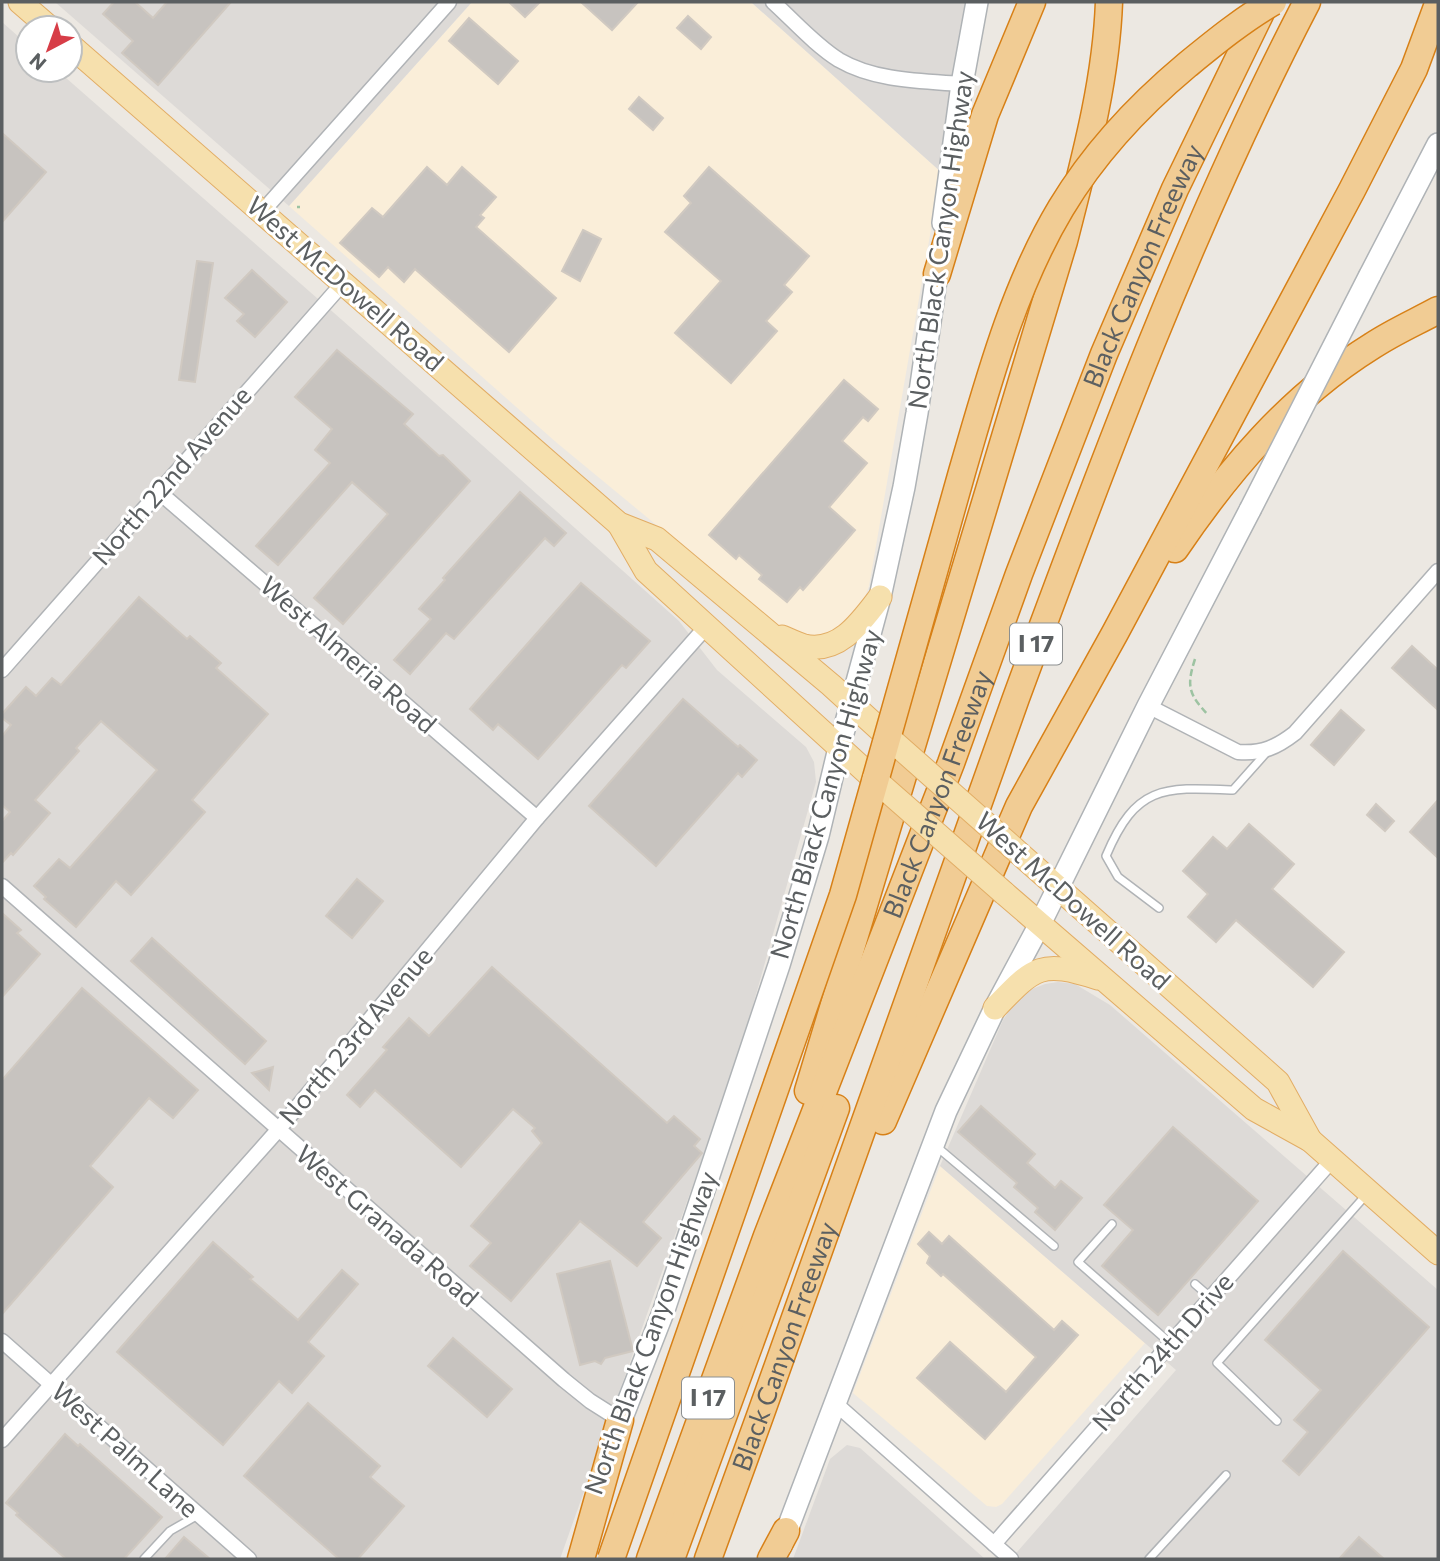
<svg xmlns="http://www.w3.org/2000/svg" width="1440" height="1561" font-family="Commissioner,sans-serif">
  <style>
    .commercial { fill: #faeed9 }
    .industrial { fill: #dddad7 }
    .building { fill: #c7c3bf; stroke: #d0c9c1; stroke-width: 2 }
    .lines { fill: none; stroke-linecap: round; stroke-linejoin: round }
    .lane-casing { stroke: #b0b3b6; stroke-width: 10 }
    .street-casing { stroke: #b0b3b6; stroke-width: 17 }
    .secondary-casing { stroke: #afb3b6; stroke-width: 24 }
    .primary-casing { stroke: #e2ad65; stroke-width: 25 }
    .highway-casing { stroke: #d78017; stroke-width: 29 }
    .path { stroke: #9dc3a2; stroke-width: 2.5; stroke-dasharray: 7 3.5; stroke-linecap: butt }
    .lane { stroke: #fff; stroke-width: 7 }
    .street { stroke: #fff; stroke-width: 14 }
    .secondary { stroke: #fff; stroke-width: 21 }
    .primary { stroke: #f6e0ad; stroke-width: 23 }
    .highway { stroke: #f1cc94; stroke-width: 26 }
    .secondary-bridge-casing { stroke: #afb3b6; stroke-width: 24; stroke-linecap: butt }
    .primary-bridge-casing { stroke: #e2ad65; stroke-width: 25; stroke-linecap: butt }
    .highway-bridge-casing { stroke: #d78017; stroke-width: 29; stroke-linecap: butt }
    .secondary-bridge { stroke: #fff; stroke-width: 21 }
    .primary-bridge { stroke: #f6e0ad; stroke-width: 23 }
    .highway-bridge { stroke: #f1cc94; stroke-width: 26 }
    .labels { text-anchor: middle; stroke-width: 6; stroke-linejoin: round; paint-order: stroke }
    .shield { fill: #fff; stroke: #8c8f90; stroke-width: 2 }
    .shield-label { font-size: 24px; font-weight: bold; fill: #5b5f61 }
    .street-label { font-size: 26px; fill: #5b5f61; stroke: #fff }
  </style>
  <rect width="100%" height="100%" fill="#ece8e2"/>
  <g class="commercial">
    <polygon points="472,2 751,2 941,172 869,586 863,602 844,625 830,632 814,636 780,627 557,443 289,206"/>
    <polygon points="940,1166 1145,1343 1002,1504 996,1507 987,1506 853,1393"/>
  </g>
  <g class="industrial">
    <polygon points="55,2 472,2 289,206"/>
    <polygon points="751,2 968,2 941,172"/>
    <polygon points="2,22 28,45 28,70 57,70 350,327 679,621 717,670 806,747 814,762 816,782 738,1058 560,1559 2,1559"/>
    <polygon points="1058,982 1075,984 1110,1005 1438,1290 1438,1559 1011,1559 1176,1370 940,1166 1003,1020 1016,1000 1027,991 1045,984"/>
    <polygon points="847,1445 860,1448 985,1559 793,1559 830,1459"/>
  </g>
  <g class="building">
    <polygon points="114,2 135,2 153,18 167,2 231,2 158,85 122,53 133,41 103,14"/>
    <polygon points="509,2 540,2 525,17"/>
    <polygon points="581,2 638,2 612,30"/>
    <polygon points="688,16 711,37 701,49 677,28"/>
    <polygon points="469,18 518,61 498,84 449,41"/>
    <polygon points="639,97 663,118 653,130 629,109"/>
    <polygon points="2,133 46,172 2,222"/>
    <polygon points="427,167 447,185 462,167 496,197 480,215 484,218 476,227 556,298 509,352 415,269 404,282 388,267 379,277 340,243 372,208 383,217"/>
    <polygon points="709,167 809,256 784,285 792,292 766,321 777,331 731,383 675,333 721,281 665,232 691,203 684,196"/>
    <polygon points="583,230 601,239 580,281 562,271"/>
    <polygon points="197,261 213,263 195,382 179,380"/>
    <polygon points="252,270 287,302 255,337 237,321 244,314 225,298"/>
    <polygon points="337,350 413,414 404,424 439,456 443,455 470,481 343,624 314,598 388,514 352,482 278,565 256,546 330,463 315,450 332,429 295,397"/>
    <polygon points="844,380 878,409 868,421 863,417 842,441 867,463 829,507 855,530 803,590 800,587 787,602 759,579 762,575 739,555 736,559 709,535"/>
    <polygon points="520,492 566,533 554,546 545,538 454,639 446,633 410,674 394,660 431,619 419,609 445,580 443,578"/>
    <polygon points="581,583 650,641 626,668 622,665 538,759 498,724 493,730 470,709"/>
    <polygon points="139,597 187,639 190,636 221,663 216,668 268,714 192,800 205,812 131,895 116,881 76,927 44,899 46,897 34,886 59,859 70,868 157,770 101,721 76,748 79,751 35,800 50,813 13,855 11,853 2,863 2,821 10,812 2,805 2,736 11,725 2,718 2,714 26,687 36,696 52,678 61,685"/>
    <polygon points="1412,646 1438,670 1438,710 1392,668"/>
    <polygon points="683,699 738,747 740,745 757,760 742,777 738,773 656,866 589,806"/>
    <polygon points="1341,710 1364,730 1334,765 1311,745"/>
    <polygon points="1438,800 1438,858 1410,832"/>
    <polygon points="1376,804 1394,821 1385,831 1367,815"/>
    <polygon points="1249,824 1294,864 1272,889 1344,952 1313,987 1236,920 1216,942 1188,917 1208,894 1183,871 1213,837 1227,849"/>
    <polygon points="357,879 383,901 352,938 326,916"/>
    <polygon points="2,913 21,930 17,933 40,954 2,997"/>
    <polygon points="152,938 266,1041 245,1064 131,961"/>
    <polygon points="492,967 667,1123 674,1116 700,1139 694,1146 702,1153 643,1222 661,1238 637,1266 580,1221 511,1301 470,1266 491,1243 471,1226 542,1143 532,1131 535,1128 513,1109 461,1167 375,1090 360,1107 347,1095 387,1050 383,1047 409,1018 429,1036"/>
    <polygon points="82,988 198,1090 173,1118 149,1098 90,1166 113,1187 2,1314 2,1080"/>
    <polygon points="273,1067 269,1090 252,1073"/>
    <polygon points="981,1106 1035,1154 1027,1163 1055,1188 1061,1181 1082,1198 1055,1230 1035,1212 1038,1208 1014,1187 1017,1183 958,1132"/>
    <polygon points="1173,1127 1258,1201 1158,1315 1102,1266 1133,1230 1104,1205"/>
    <polygon points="929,1232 942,1244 949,1236 1054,1330 1062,1321 1078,1335 985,1439 917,1378 950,1342 1006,1392 1036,1357 943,1274 941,1276 927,1263 930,1256 918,1244"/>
    <polygon points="213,1242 253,1277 250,1279 298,1320 342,1270 358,1284 308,1342 324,1356 292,1393 279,1381 223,1445 117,1352"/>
    <polygon points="1343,1251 1429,1327 1299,1475 1283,1461 1308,1432 1294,1420 1321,1390 1265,1340"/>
    <polygon points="610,1261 633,1351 605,1358 601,1364 595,1361 580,1365 557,1274"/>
    <polygon points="453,1338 512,1389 487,1417 428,1366"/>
    <polygon points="308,1403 380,1466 370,1477 404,1506 358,1559 339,1559 244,1476"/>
    <polygon points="65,1434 78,1446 80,1444 162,1517 124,1559 66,1559 16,1515 18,1513 6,1503"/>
    <polygon points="184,1537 210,1559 165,1559"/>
    <polygon points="1359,1537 1384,1559 1339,1559"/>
  </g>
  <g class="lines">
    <g class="lane-casing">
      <g id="lane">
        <path d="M1159 908 1118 877 1106 856C1136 785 1163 787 1233 790L1266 753"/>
        <polyline points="937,1147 1054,1246"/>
        <polyline points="1112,1224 1078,1262 1170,1343"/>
        <polyline points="1195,1284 1210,1297"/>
        <polyline points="1277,1421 1217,1363 1366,1195"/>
        <polyline points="144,1559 170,1531 198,1515"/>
        <polyline points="1149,1559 1226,1475"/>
      </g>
    </g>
    <g class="street-casing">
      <g id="street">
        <path d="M773 2C794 21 815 45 839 60 875 81 921 81 962 84"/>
        <polyline points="262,212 449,2"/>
        <polyline points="159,492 537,818"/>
        <polyline points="2,670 343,283"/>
        <path d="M1148 706 1238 752C1262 754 1277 747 1295 733L1438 571"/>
        <polyline points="2,886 564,1380 590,1401 620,1420"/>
        <polyline points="2,1341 249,1559"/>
        <polyline points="836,1404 1011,1559"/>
        <polyline points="2,1440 278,1130 537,818 706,627"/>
        <polyline points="994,1544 1332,1160"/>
      </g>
    </g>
    <g class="secondary-casing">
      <g id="secondary">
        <polyline points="943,223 962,84 977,2"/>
        <polyline points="1370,275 1438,144"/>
        <polyline points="616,1433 664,1310 779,965 818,836 839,748 880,597 904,487 917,413 939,259"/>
        <polyline points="781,1546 946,1111 995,1008 1040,924 1148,706 1250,510"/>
      </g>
    </g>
    <g class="primary-casing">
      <g id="primary">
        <polyline points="20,2 50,28"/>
        <polyline points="70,45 619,524 657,539 831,685 888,737"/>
        <polyline points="619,524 646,571 874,779"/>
        <path d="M782 637C789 640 797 644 804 646 839 654 861 622 880 597"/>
        <polyline points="1020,854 1278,1082 1310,1140"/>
        <polyline points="1004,893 1254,1109 1310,1140 1438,1253"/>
        <path d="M995 1008C1035 966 1041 960 1098 978"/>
      </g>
    </g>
    <g class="highway-casing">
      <g id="highway">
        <polyline points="937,274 985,115 1032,2"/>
        <path d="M1175 549C1228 471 1290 397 1372 346 1393 332 1416 322 1438 310"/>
        <path d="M808 1091 1064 241C1084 162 1106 83 1109 2"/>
        <polyline points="883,1121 1019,806 1115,633 1352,190 1414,69 1438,4"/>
        <polyline points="581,1559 620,1420"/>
        <path id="s1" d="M650 1559 767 1236 951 763 1019 574 1104 354 1175 189 1266 2"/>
        <polyline points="671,1559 836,1108"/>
        <path id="s2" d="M708 1559C813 1273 912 985 1016 698 1103 462 1191 225 1307 2"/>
        <polyline points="771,1559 786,1531"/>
      </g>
    </g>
    <g class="path">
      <polyline points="297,207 300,207"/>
      <path d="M1195 659C1186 687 1189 694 1208 715"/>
    </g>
    <use href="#lane" class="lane"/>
    <use href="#street" class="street"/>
    <use href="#secondary" class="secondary"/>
    <use href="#primary" class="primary"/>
    <use href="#highway" class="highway"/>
    <g class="secondary-bridge-casing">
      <polyline id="secondary-bridge" points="1250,510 1370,275"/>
    </g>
    <g class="primary-bridge-casing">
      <g id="primary-bridge">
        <polyline points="888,737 1020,854"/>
        <polyline points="874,779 1004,893"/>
      </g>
    </g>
    <g class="highway-bridge-casing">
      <path id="highway-bridge" d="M611 1559 843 895 962 472C988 383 1013 288 1061 208 1094 153 1138 106 1187 65 1214 43 1242 20 1273 2"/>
    </g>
    <use href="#secondary-bridge" class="secondary-bridge"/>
    <use href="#primary-bridge" class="primary-bridge"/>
    <use href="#highway-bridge" class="highway-bridge"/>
  </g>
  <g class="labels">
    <g class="shield">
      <rect x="1010" y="623.5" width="52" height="41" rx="5"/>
      <rect x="682" y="1377.5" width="52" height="41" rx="5"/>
    </g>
    <g class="shield-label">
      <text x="1036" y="652">I 17</text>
      <text x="708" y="1406">I 17</text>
    </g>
    <g class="street-label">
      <text transform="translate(941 240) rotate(-82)" y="9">North Black Canyon Highway</text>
      <text dy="9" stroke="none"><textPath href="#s1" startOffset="1384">Black Canyon Freeway</textPath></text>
      <text transform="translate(345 284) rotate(41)" y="9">West McDowell Road</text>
      <text transform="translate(172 476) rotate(-49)" y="9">North 22nd Avenue</text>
      <text transform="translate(348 655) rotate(41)" y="9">West Almeria Road</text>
      <text transform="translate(826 794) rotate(-74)" y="9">North Black Canyon Highway</text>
      <text dy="9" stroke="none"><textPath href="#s1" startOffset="817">Black Canyon Freeway</textPath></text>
      <text transform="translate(1073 901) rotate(42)" y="9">West McDowell Road</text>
      <text transform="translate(356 1036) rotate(-50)" y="9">North 23rd Avenue</text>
      <text transform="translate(387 1226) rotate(41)" y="9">West Granada Road</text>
      <text transform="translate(651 1333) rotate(-70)" y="9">North Black Canyon Highway</text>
      <text dy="9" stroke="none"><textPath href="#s2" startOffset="226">Black Canyon Freeway</textPath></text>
      <text transform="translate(1163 1352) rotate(-49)" y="9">North 24th Drive</text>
      <text transform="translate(125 1450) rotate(42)" y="9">West Palm Lane</text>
    </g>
  </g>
  <rect width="1440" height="1561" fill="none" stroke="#5b5f61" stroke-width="7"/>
  <g transform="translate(49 49) rotate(221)"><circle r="33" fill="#ffffff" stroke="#bdbfc0" stroke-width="2"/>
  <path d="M0-5L12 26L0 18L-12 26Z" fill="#d73d47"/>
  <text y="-10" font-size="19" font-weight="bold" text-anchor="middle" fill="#5b5f61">N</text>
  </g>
</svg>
